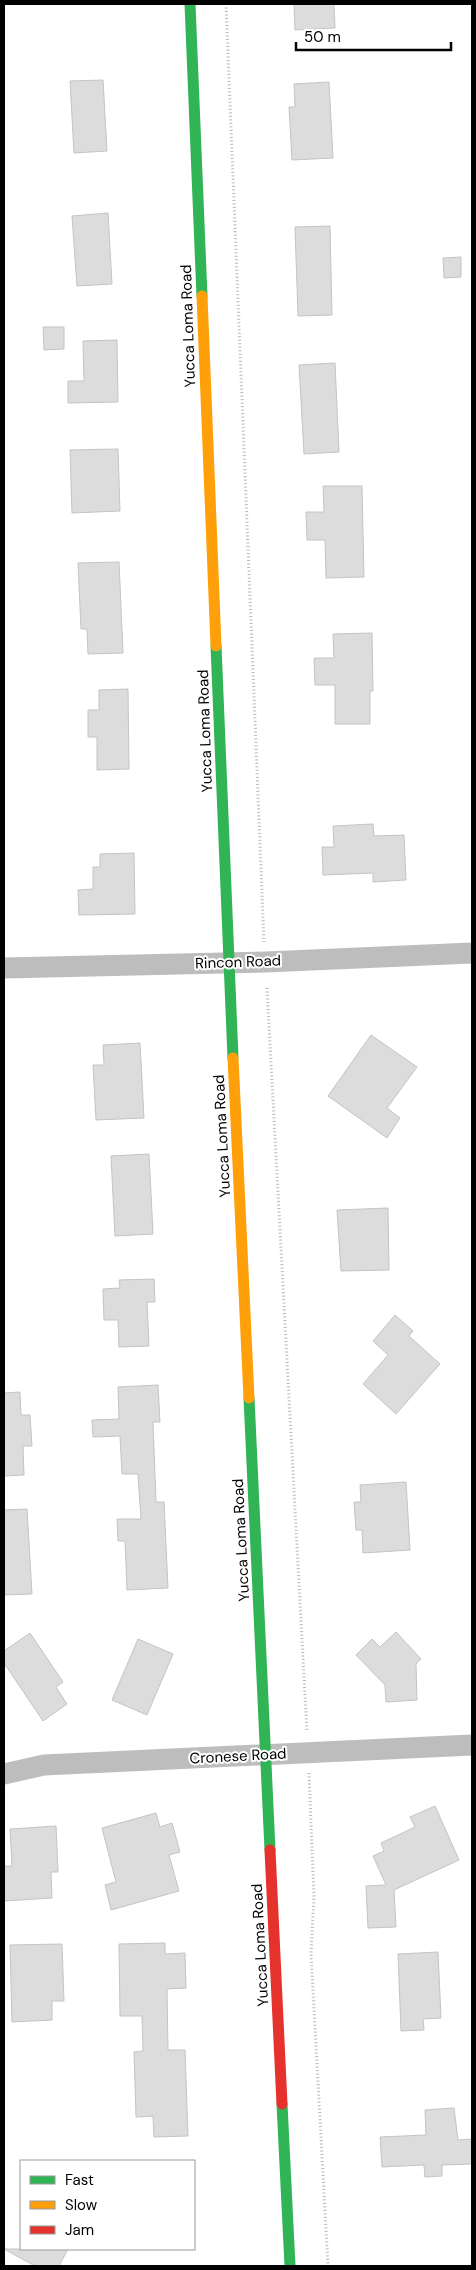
<svg xmlns="http://www.w3.org/2000/svg" width="476" height="2270" font-family="'DM Sans',sans-serif">
  <style>
    .building { fill: #dcdcdc; stroke: #c4c4c4 }
    .lines { fill: none; stroke-linecap: round; stroke-linejoin: round }
    .path { stroke: #b8b8b8; stroke-width: 3; stroke-dasharray: 1 2.5; stroke-linecap: butt }
    .street { stroke: #bdbdbd; stroke-width: 21 }
    .fast { stroke: #30b455; stroke-width: 11 }
    .slow { stroke: #ff9f0a; stroke-width: 11 }
    .jam { stroke: #e5322d; stroke-width: 11 }
    .labels { text-anchor: middle; stroke-width: 4; stroke-linejoin: round; paint-order: stroke }
    .street-label { font-size: 15px; fill: #000; stroke: #fff }
  </style>
  <rect width="100%" height="100%" fill="#fff"/>
  <g class="building">
    <polygon points="294,4 334,4 335,28 295,30"/>
    <polygon points="103,80 107,151 74,153 70,81"/>
    <polygon points="329,82 333,158 292,160 289,107 295,107 294,84"/>
    <polygon points="108,213 112,284 77,286 72,216"/>
    <polygon points="330,226 332,315 298,316 295,227"/>
    <polygon points="461,257 461,277 444,278 443,258"/>
    <polygon points="43,327 64,327 64,349 44,350"/>
    <polygon points="117,340 118,402 68,403 68,381 84,381 83,341"/>
    <polygon points="335,363 339,452 304,454 299,365"/>
    <polygon points="118,449 120,511 72,513 70,450"/>
    <polygon points="323,486 362,486 364,577 326,578 325,540 307,540 306,512 324,512"/>
    <polygon points="119,562 123,653 88,654 87,629 81,629 78,563"/>
    <polygon points="372,633 373,691 370,691 370,724 335,724 335,685 315,685 314,658 334,658 333,634"/>
    <polygon points="128,689 129,769 97,770 97,737 88,737 88,710 99,710 99,690"/>
    <polygon points="373,824 374,836 404,835 406,880 373,882 373,873 323,875 322,847 334,847 333,826"/>
    <polygon points="134,853 135,914 79,915 78,890 93,889 93,867 100,867 100,854"/>
    <polygon points="371,1035 417,1067 387,1108 400,1118 387,1138 328,1096"/>
    <polygon points="140,1043 144,1118 96,1120 93,1065 104,1065 103,1045"/>
    <polygon points="149,1154 153,1234 115,1236 111,1156"/>
    <polygon points="388,1208 389,1270 341,1271 337,1210"/>
    <polygon points="154,1279 155,1302 147,1302 149,1346 119,1347 118,1320 104,1320 103,1289 120,1288 119,1280"/>
    <polygon points="395,1315 413,1331 409,1336 440,1364 396,1414 363,1384 388,1355 373,1341"/>
    <polygon points="158,1385 160,1422 153,1422 156,1502 164,1502 168,1588 127,1590 125,1541 118,1541 117,1519 141,1519 138,1474 122,1474 120,1436 93,1437 92,1420 119,1419 118,1387"/>
    <polygon points="20,1392 21,1415 30,1415 32,1446 23,1446 24,1475 4,1476 4,1393"/>
    <polygon points="406,1482 410,1550 363,1553 362,1530 356,1530 354,1502 361,1502 360,1485"/>
    <polygon points="27,1509 32,1594 4,1595 4,1510"/>
    <polygon points="396,1632 421,1659 416,1664 417,1700 386,1702 385,1685 356,1655 372,1639 380,1647"/>
    <polygon points="30,1633 63,1682 56,1687 67,1704 43,1721 4,1663 4,1651"/>
    <polygon points="138,1639 173,1654 147,1715 112,1700"/>
    <polygon points="435,1806 459,1860 394,1890 396,1927 368,1928 366,1886 386,1885 373,1856 384,1851 381,1843 415,1827 410,1817"/>
    <polygon points="156,1813 160,1827 172,1823 180,1852 169,1855 179,1891 111,1910 105,1885 116,1882 102,1828"/>
    <polygon points="56,1826 58,1872 51,1872 52,1898 4,1901 4,1866 12,1866 10,1829"/>
    <polygon points="165,1943 165,1954 185,1953 186,1988 167,1989 168,2050 185,2050 188,2136 154,2137 153,2116 136,2117 134,2052 143,2051 142,2016 120,2016 119,1944"/>
    <polygon points="62,1944 64,2001 52,2001 52,2020 12,2022 10,1945"/>
    <polygon points="438,1952 441,2018 423,2019 424,2030 401,2031 398,1954"/>
    <polygon points="454,2108 458,2140 472,2139 472,2164 442,2165 442,2176 425,2177 424,2165 382,2167 380,2137 426,2135 425,2110"/>
    <polygon points="4,2249 68,2249 59,2266 35,2266"/>
  </g>
  <g class="lines">
    <g class="path">
      <polyline points="226,4 264,942"/>
      <polyline points="267,988 307,1732"/>
      <polyline points="309,1773 314,1897 311,1953 328,2266"/>
    </g>
    <g class="street">
      <polyline points="4,968 266,962 472,953"/>
      <polyline points="4,1774 44,1765 472,1745"/>
    </g>
    <g class="fast">
      <polyline points="190,4 202,296"/>
      <polyline points="216,646 233,1058"/>
      <polyline points="249,1398 270,1850"/>
      <polyline points="282,2104 290,2266"/>
    </g>
    <g class="slow">
      <polyline points="202,296 216,646"/>
      <polyline points="233,1058 249,1398"/>
    </g>
    <polyline class="jam" points="270,1850 282,2104"/>
  </g>
  <g class="labels">
    <g class="street-label">
      <text transform="translate(188 326) rotate(-92)" y="5">Yucca Loma Road</text>
      <text transform="translate(205 731) rotate(-92)" y="5">Yucca Loma Road</text>
      <text transform="translate(238 962) rotate(-2)" y="5">Rincon Road</text>
      <text transform="translate(222 1136) rotate(-93)" y="5">Yucca Loma Road</text>
      <text transform="translate(241 1540) rotate(-93)" y="5">Yucca Loma Road</text>
      <text transform="translate(238 1756) rotate(-3)" y="5">Cronese Road</text>
      <text transform="translate(260 1945) rotate(-93)" y="5">Yucca Loma Road</text>
    </g>
  </g>
  <rect width="476" height="2270" fill="none" stroke="#000000" stroke-width="10"/>
  <rect x="20" y="2160" width="175" height="90" fill="#ffffff" stroke="#999999"/>
  <rect x="30" y="2176" width="25" height="8" fill="#30b455" stroke="#999999"/>
  <text x="65" y="2185" font-size="15" fill="#000000">Fast</text>
  <rect x="30" y="2201" width="25" height="8" fill="#ff9f0a" stroke="#999999"/>
  <text x="65" y="2210" font-size="15" fill="#000000">Slow</text>
  <rect x="30" y="2226" width="25" height="8" fill="#e5322d" stroke="#999999"/>
  <text x="65" y="2235" font-size="15" fill="#000000">Jam</text>
  <path d="M296 42v8h155v-8" fill="none" stroke="#000000" stroke-width="2.5"/>
  <text x="304" y="42" font-size="15" fill="#000000" stroke="#ffffff" stroke-width="4" paint-order="stroke">50 m</text>
</svg>
